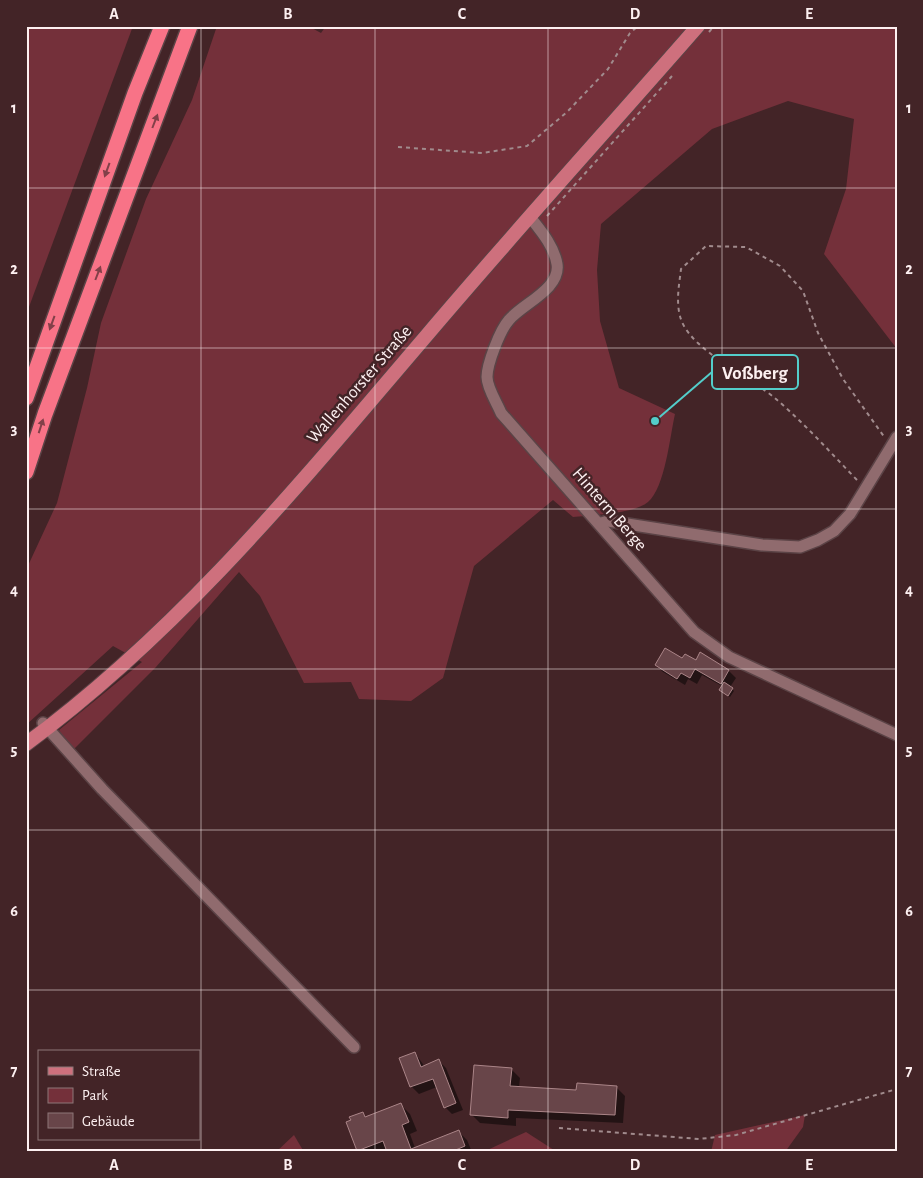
<svg xmlns="http://www.w3.org/2000/svg" width="923" height="1178" font-family="'Alegreya Sans',sans-serif">
  <style>
    .green { fill: #74303a }
    .shadow { fill: #0007 }
    .building { fill: #684549; stroke: #ab8588 }
    .lines { fill: none; stroke-linecap: round; stroke-linejoin: round }
    .minor-casing { stroke: #5b4346; stroke-width: 14 }
    .major-casing { stroke: #5b4346; stroke-width: 16 }
    .highway-casing { stroke: #5b4346; stroke-width: 18 }
    .path { stroke: #a18b8d; stroke-width: 2; stroke-dasharray: 4 4; stroke-linecap: butt }
    .minor { stroke: #906b6e; stroke-width: 11 }
    .major { stroke: #ce707d; stroke-width: 14 }
    .highway { stroke: #f87387; stroke-width: 15 }
    .oneway { fill: #824049 }
    .grid { fill: none; stroke: #fdf0f1; stroke-width: 1; stroke-opacity: 0.55 }
    .labels { text-anchor: middle; stroke-width: 5; stroke-linejoin: round; paint-order: stroke }
    .street-label { font-size: 18px; fill: #fdf0f1; stroke: #432427 }
    .leader { fill: none; stroke: #53cdca; stroke-width: 2 }
    .callout-dot { fill: #53cdca; stroke: #432427; stroke-width: 2 }
    .callout { fill: #432427; stroke: #53cdca; stroke-width: 2 }
    .callout-label { font-size: 19px; text-anchor: middle; font-weight: bold; fill: #fdf0f1 }
    .neatline { fill: none; stroke: #fdf0f1; stroke-width: 2 }
    .grid-label { font-size: 16px; text-anchor: middle; font-weight: bold; fill: #fdf0f1 }
  </style>
  <rect width="100%" height="100%" fill="#432427"/>
  <g class="green">
    <polygon points="26,26 133,26 26,315"/>
    <path d="M217 26H308L321 33 326 26H897V349L824 254 846 189 854 119 788 101 712 129 601 224 597 270 600 321 619 388 675 414C670 436 665 488 648 502 634 514 591 515 573 517L553 500 474 566 443 678 411 701 359 699 351 682 304 683 260 596 239 572 156 667 72 751 59 730 142 662 113 646 26 725V570L57 503 87 388 101 323 146 199 192 100Z"/>
    <polygon points="805,1115 803,1127 785,1152 711,1152 715,1135"/>
    <polygon points="526,1132 557,1152 483,1152"/>
    <polygon points="294,1135 304,1152 276,1152"/>
  </g>
  <g class="shadow">
    <polygon points="701,654 729,671 736,678 730,687 734,691 730,697 722,692 722,686 702,675 697,684 688,679 685,685 663,672 656,665 682,660 696,662"/>
    <polygon points="415,1053 425,1067 439,1061 446,1068 463,1110 452,1114 445,1107 437,1087 419,1094 412,1087 401,1059"/>
    <polygon points="511,1069 520,1078 519,1087 577,1091 616,1087 625,1096 623,1123 516,1118 516,1126 480,1123 472,1115"/>
    <polygon points="401,1105 410,1114 417,1131 410,1134 415,1148 458,1131 467,1140 472,1152 359,1152 363,1113 367,1118"/>
  </g>
  <g class="building">
    <polygon points="665,648 682,658 685,654 696,660 700,652 729,670 721,684 695,669 690,678 681,673 677,679 655,665"/>
    <polygon points="724,682 733,688 728,696 719,690"/>
    <polygon points="415,1052 421,1067 439,1059 456,1103 444,1108 433,1079 410,1087 399,1058"/>
    <polygon points="474,1065 512,1068 510,1086 576,1090 577,1083 617,1086 615,1115 508,1110 508,1118 470,1115"/>
    <polygon points="401,1103 409,1122 402,1125 411,1149 459,1130 465,1146 451,1152 387,1152 383,1141 357,1151 346,1122 351,1120 349,1117 363,1112 365,1117"/>
  </g>
  <g class="lines">
    <g class="minor-casing">
      <g id="minor">
        <path d="M530 217C541 231 554 246 557 264 561 289 522 304 509 320 500 330 487 364 487 377 487 388 497 403 501 413L694 632 729 657 897 735"/>
        <polyline points="601,523 608,521 762,545 800,547 818,540 834,531 850,514 897,437"/>
        <polyline points="43,723 102,789 354,1047"/>
      </g>
    </g>
    <g class="major-casing">
      <path id="major" d="M26 744C181 630 303 480 427 335 516 230 608 129 698 26"/>
    </g>
    <g class="highway-casing">
      <g id="highway">
        <polyline points="26,398 135,93 162,26"/>
        <polyline points="26,472 45,414 190,26"/>
      </g>
    </g>
    <g class="path">
      <polyline points="709,32 714,26"/>
      <polyline points="398,147 482,153 527,146 567,112 608,69 630,33 638,26"/>
      <polyline points="547,216 672,76"/>
      <path d="M857 480C830 452 805 424 776 399 750 377 695 352 682 322 675 305 679 286 681 269L706 246 746 247 780 266 803 291 818 333 843 379 885 438"/>
      <polyline points="559,1128 699,1139 736,1135 897,1089"/>
    </g>
    <use href="#minor" class="minor"/>
    <use href="#major" class="major"/>
    <use href="#highway" class="highway"/>
  </g>
  <defs><path id="oneway-solid" d="M-6-.8H1V-3.2L6.5 0L1 3.2V.8H-6Z" transform="scale(1.25)"/></defs>
  <g class="oneway">
    <use href="#oneway-solid" transform="translate(155 121) rotate(-69)"/>
    <use href="#oneway-solid" transform="translate(107 170) rotate(110)"/>
    <use href="#oneway-solid" transform="translate(98 273) rotate(-69)"/>
    <use href="#oneway-solid" transform="translate(52 323) rotate(110)"/>
    <use href="#oneway-solid" transform="translate(41 426) rotate(-72)"/>
  </g>
  <path class="grid" d="M201 26V1152M375 26V1152M548 26V1152M722 26V1152M26 188H897M26 348H897M26 509H897M26 669H897M26 830H897M26 990H897"/>
  <g class="labels">
    <g class="street-label">
      <text transform="translate(359 384) rotate(-49)" y="6">Wallenhorster Straße</text>
      <text transform="translate(610 509) rotate(49)" y="6">Hinterm Berge</text>
    </g>
  </g>
  <path class="leader" d="M655 421L712 372"/>
  <circle class="callout-dot" cx="655" cy="421" r="5"/>
  <rect class="callout" x="712" y="355" width="86" height="34" rx="5"/>
  <g class="callout-label">
    <text x="755" y="379">Voßberg</text>
  </g>
  <rect width="923" height="1178" fill="none" stroke="#432427" stroke-width="55"/>
  <rect x="38" y="1050" width="162" height="90" fill="#432427" stroke="#8d7678"/>
  <rect x="48" y="1067" width="25" height="8" fill="#ce707d" stroke="#8d7678"/>
  <text x="82" y="1076" font-size="15" fill="#fdf0f1">Straße</text>
  <rect x="48" y="1088" width="25" height="15" fill="#74303a" stroke="#8d7678"/>
  <text x="82" y="1100" font-size="15" fill="#fdf0f1">Park</text>
  <rect x="48" y="1113" width="25" height="15" fill="#684549" stroke="#8d7678"/>
  <text x="82" y="1126" font-size="15" fill="#fdf0f1">Gebäude</text>
  <rect x="28" y="28" width="868" height="1122" class="neatline"/>
  <g class="grid-label">
    <text x="114" y="19">A</text>
    <text x="288" y="19">B</text>
    <text x="462" y="19">C</text>
    <text x="635" y="19">D</text>
    <text x="809" y="19">E</text>
    <text x="14" y="113">1</text>
    <text x="909" y="113">1</text>
    <text x="14" y="274">2</text>
    <text x="909" y="274">2</text>
    <text x="14" y="434">3</text>
    <text x="909" y="434">3</text>
    <text x="14" y="595">4</text>
    <text x="909" y="595">4</text>
    <text x="14" y="755">5</text>
    <text x="909" y="755">5</text>
    <text x="14" y="916">6</text>
    <text x="909" y="916">6</text>
    <text x="14" y="1076">7</text>
    <text x="909" y="1076">7</text>
    <text x="114" y="1170">A</text>
    <text x="288" y="1170">B</text>
    <text x="462" y="1170">C</text>
    <text x="635" y="1170">D</text>
    <text x="809" y="1170">E</text>
  </g>
</svg>
